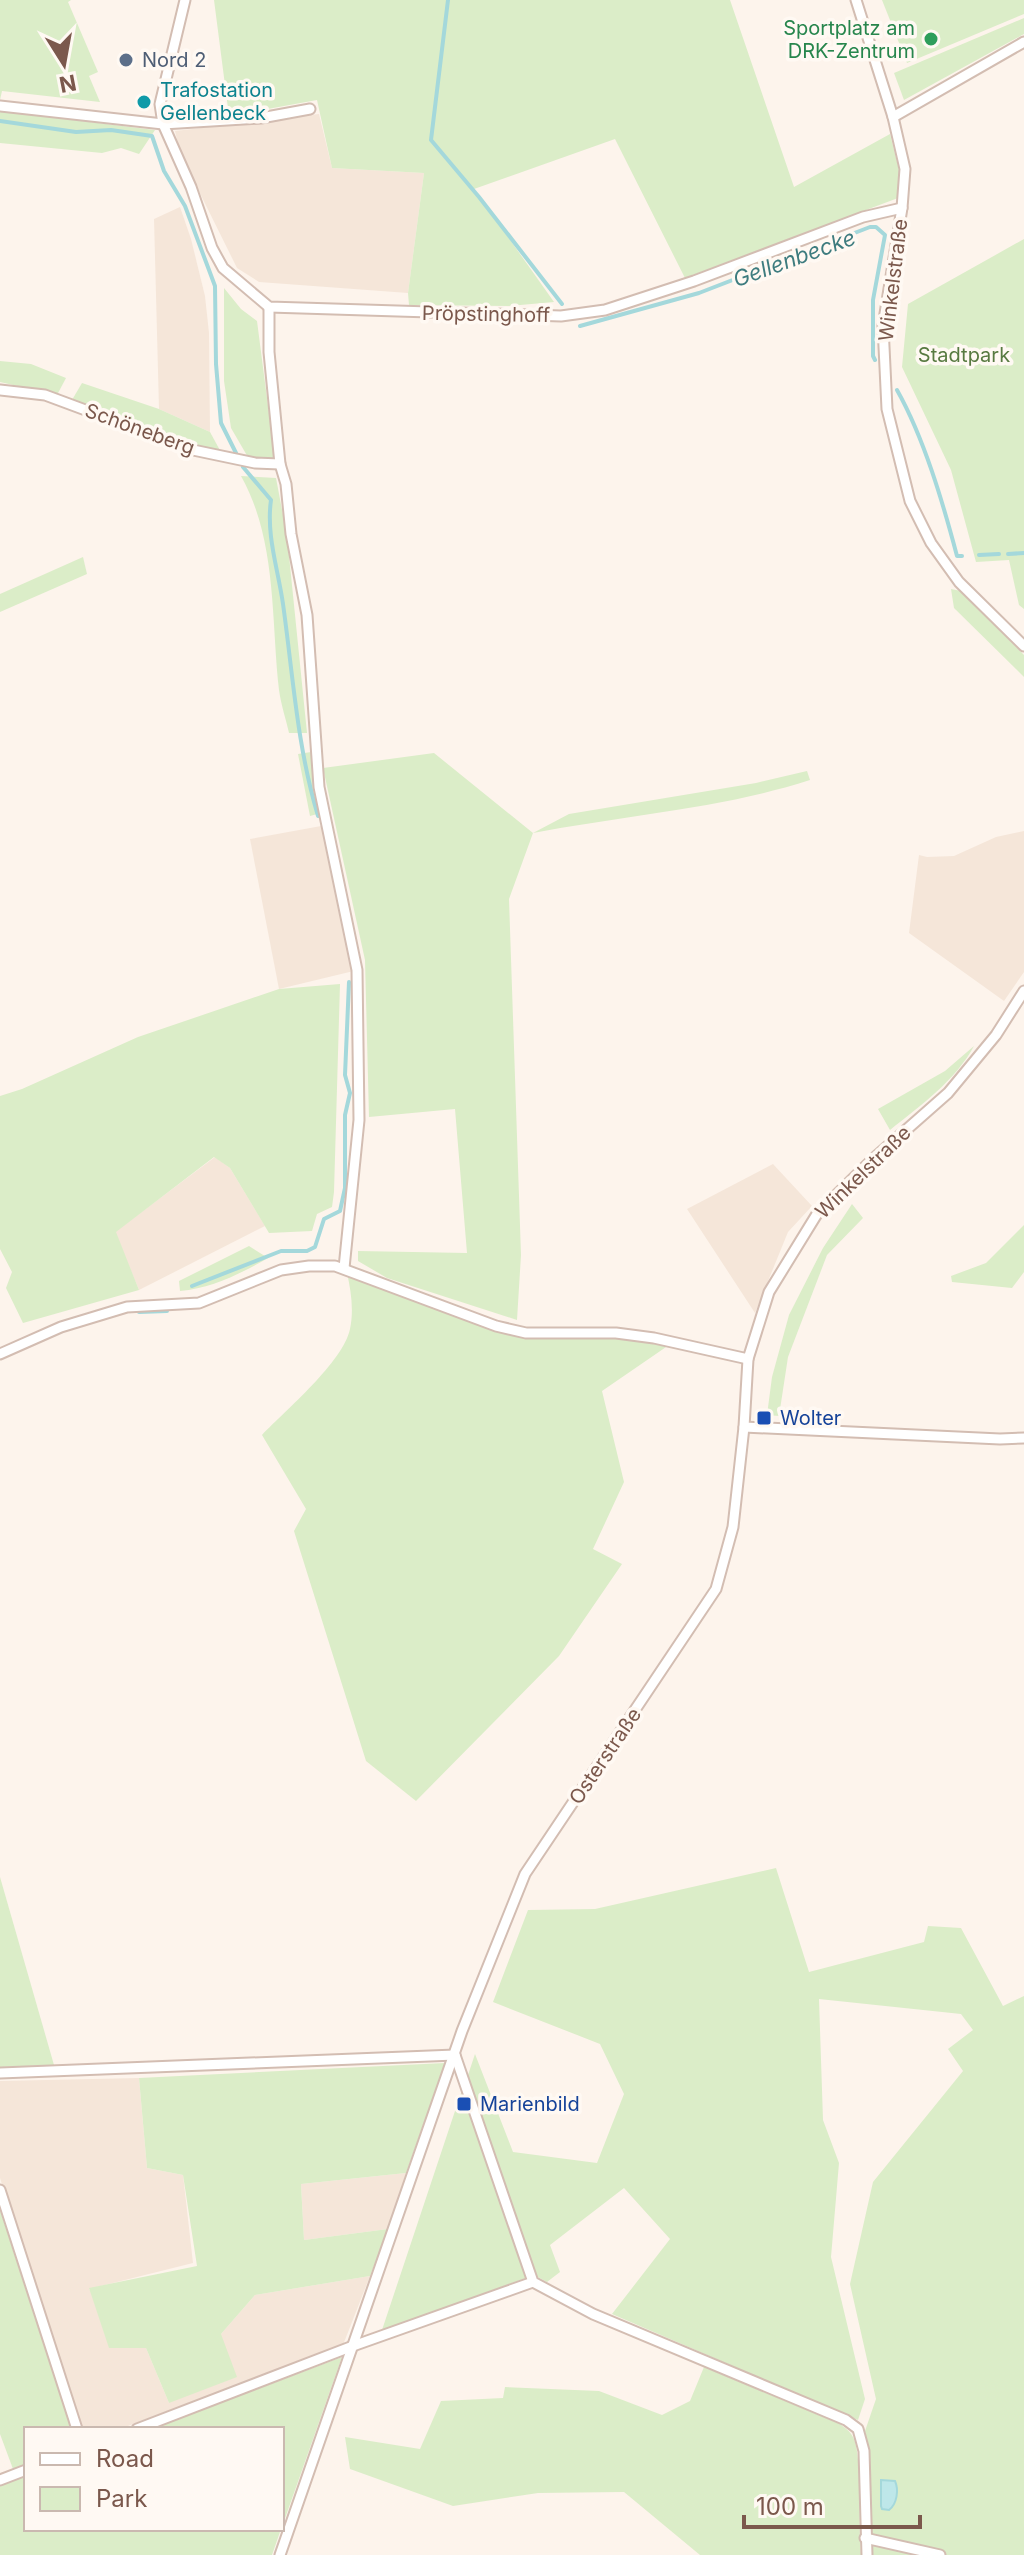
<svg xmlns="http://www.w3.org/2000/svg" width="1024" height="2555" font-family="Inter,sans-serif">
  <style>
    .residential { fill: #f5e6d9 }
    .green { fill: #dbedc8 }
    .water { fill: #bee7e9; stroke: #a4d8db; stroke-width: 2 }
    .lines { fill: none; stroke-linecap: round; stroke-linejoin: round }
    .stream { stroke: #a4d8db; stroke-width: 4 }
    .minor-casing { stroke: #d3bdb2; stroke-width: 13 }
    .minor { stroke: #fff; stroke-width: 9 }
    .leisure-dot { fill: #2e9e5b; stroke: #fff9f3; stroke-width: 3 }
    .service-dot { fill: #5c6f8a; stroke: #fff9f3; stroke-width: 3 }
    .culture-dot { fill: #0f9aa8; stroke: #fff9f3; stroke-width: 3 }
    .transit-dot { fill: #1a4fb4; stroke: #fff9f3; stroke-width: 3 }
    .labels { text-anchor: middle; stroke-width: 7; stroke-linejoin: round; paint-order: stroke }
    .leisure-label { font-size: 20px; fill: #27864d; stroke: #fff9f3; text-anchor: end }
    .service-label { font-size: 20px; fill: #4e5e75; stroke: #fff9f3; text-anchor: start }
    .culture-label { font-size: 20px; fill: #0d838f; stroke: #fff9f3; text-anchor: start }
    .street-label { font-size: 20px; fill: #7b584c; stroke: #fff9f3 }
    .park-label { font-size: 20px; fill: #587a41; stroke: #fff9f3 }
    .transit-label { font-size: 20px; fill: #164399; stroke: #fff9f3; text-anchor: start }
    .water-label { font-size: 22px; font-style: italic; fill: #3e7c7f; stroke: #fff9f3 }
  </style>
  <rect width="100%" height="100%" fill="#fdf4ec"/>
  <g class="residential">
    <polygon points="319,114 332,168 424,173 408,293 259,282 237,268 180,153 175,131"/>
    <polygon points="180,207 191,239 205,296 209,333 210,432 159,409 154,219"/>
    <polygon points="332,824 362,969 279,989 250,839"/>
    <polygon points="1024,831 1024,972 1004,1001 909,933 919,855 927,857 954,856 996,837"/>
    <polygon points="215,1157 230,1168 265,1226 139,1290 115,1232"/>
    <polygon points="773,1164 812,1206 788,1232 755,1313 687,1209"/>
    <polygon points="139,2078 147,2168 183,2175 193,2263 89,2289 146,2348 169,2403 221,2334 255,2295 370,2276 343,2345 120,2429 81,2429 0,2178 0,2081"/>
    <polygon points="406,2173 388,2229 304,2240 301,2184"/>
  </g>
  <g class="green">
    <polygon points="0,0 71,0 68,2 98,72 89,76 100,102 2,91 0,100"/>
    <polygon points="214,0 730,0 794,187 890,134 900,174 898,198 685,278 615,139 474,189 554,302 509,306 409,305 408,293 424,173 332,168 317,100 229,116"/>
    <polygon points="882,0 1024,0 1024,14 907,63"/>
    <polygon points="1024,18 1024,34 904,100 894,73"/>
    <polygon points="0,111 155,130 139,154 121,148 102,153 0,143"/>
    <polygon points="1024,239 1024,609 1019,605 1009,560 976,562 951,470 902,367 908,304"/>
    <polygon points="224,288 241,309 257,321 275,460 249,459 231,428 224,381"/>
    <polygon points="0,361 31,364 66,378 57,395 0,382"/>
    <polygon points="82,383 159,409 210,432 222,454 126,422 72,400"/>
    <path d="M241 476 276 478 287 536 307 733H289C286 719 281 705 279 690 271 619 277 540 241 476Z"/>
    <polygon points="83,557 87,574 0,612 0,594"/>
    <polygon points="951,589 961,591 1024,655 1024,677 954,608"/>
    <polygon points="311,752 314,790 321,813 310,816 298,754"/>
    <path d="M434 753 533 833 569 814 756 783 807 771 810 780C720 809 625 815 533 833L509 899 521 1255 517 1320 387 1278 358 1261V1251L467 1253 455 1109 369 1117 365 960 323 768Z"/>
    <polygon points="340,984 334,1192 332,1207 317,1214 312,1231 269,1233 230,1168 214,1157 116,1232 139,1290 23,1323 6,1288 12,1272 0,1249 0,1096 22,1089 138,1037 279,989"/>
    <path d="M974 1046C955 1081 921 1105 890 1130L878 1109 945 1071Z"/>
    <polygon points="852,1204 863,1218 827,1255 788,1357 779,1416 767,1415 772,1377 789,1315 823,1248"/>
    <polygon points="1024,1225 1024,1272 1012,1288 952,1282 951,1276 986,1263"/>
    <path d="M249 1246 268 1258C240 1274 212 1288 180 1291L179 1281Z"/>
    <path d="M347 1273 492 1328 528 1338 617 1335 669 1345 602 1391 624 1482 593 1549 622 1564 559 1656 416 1801 366 1761 294 1531 306 1509 262 1435C286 1410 343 1362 350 1329 354 1310 351 1291 347 1273Z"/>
    <polygon points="776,1868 809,1972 924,1942 928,1926 961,1928 1003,2006 1024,1996 1024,2555 873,2555 869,2451 865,2431 876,2399 850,2284 873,2182 963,2071 948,2049 973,2030 961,2014 819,1999 823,2120 839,2163 831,2257 865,2399 858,2420 612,2314 670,2239 624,2188 550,2245 560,2272 547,2282 536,2276 468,2075 475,2054 513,2152 597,2163 624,2094 600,2044 493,2002 528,1910 595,1909"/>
    <polygon points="0,1877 54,2065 0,2067"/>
    <polygon points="445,2063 406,2173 301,2184 304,2240 388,2229 370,2276 255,2295 221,2334 237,2377 169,2403 146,2348 109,2348 89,2288 197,2266 183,2175 147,2168 139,2078"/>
    <polygon points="462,2090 526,2278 382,2330"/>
    <polygon points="0,2210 71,2429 26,2429 26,2464 13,2469 0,2434"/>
    <polygon points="342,2357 282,2527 282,2429 152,2429"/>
    <path d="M704 2367 840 2424C845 2428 850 2431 853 2437 863 2456 858 2527 861 2555H700L624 2492 538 2493 453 2506 350 2469 345 2437 420 2449 441 2401 503 2398 505 2387 599 2391 662 2415 690 2401Z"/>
    <polygon points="26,2476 26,2529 281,2529 272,2555 0,2555 0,2486"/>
  </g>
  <path class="water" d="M881 2480 895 2481C899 2490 897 2504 889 2510L882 2509 881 2506Z"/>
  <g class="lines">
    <g class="stream">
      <polyline points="448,0 431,140 479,197 562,304"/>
      <polyline points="0,121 76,132 111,130 152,136 164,171 185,206 215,286 216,364 221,423 236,453"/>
      <polyline points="580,326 699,293 870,227 876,227 885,235 873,300 873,356 875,360"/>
      <path d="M897 390C924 438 943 503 957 556H962"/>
      <path d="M243 467 271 500C266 535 278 569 283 604 293 675 297 746 318 816"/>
      <polyline points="1008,554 1024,553"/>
      <polyline points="979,555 999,554"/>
      <polyline points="192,1286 281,1251 307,1251 315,1247 324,1219 340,1211 345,1188 345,1115 350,1093 345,1075 349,982"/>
      <polyline points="139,1312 167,1311"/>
    </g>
    <g class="minor-casing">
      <g id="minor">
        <polyline points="185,0 160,104 163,124 191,187 212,248 223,268 269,307 561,316 605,310 694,281 863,217 902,208"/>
        <polyline points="856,0 893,117 905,169 902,208 883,326 887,409 910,501 931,543 959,582 1024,646"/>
        <polyline points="0,106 163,124 261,118 310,109"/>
        <polyline points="893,117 1024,42"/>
        <polyline points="269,307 269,352 280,464 286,484 291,534 307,615 319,787 357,970 359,1120 344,1268"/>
        <polyline points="0,390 45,395 193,450 255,463 280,464"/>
        <polyline points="0,1354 61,1327 127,1307 199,1303 281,1270 309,1266 335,1266 496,1326 526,1333 616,1333 654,1338 748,1359"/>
        <polyline points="744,1427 1000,1439 1024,1438"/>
        <polyline points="455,2055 533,2282 593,2314 846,2420 858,2429 864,2451 867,2555"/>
        <polyline points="0,2073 455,2055"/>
        <polyline points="0,2190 77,2429"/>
        <polyline points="137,2429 353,2346 533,2282"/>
        <polyline points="0,2480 26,2470"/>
        <polyline points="865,2538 940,2555"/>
        <polyline points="280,2555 462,2031 525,1874 716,1589 733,1527 744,1427 748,1359 769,1292 817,1214 872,1160 948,1093 996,1035 1024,991"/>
      </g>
    </g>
    <use href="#minor" class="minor"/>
  </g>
  <circle class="leisure-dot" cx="931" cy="39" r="8"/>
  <circle class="service-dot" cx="126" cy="60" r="8"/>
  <circle class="culture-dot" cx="144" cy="102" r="8"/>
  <g class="transit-dot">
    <rect x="756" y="1410" width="16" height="16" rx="4"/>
    <rect x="456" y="2096" width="16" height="16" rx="4"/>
  </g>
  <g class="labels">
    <g class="leisure-label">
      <text x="915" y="35">Sportplatz am<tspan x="915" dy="23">DRK-Zentrum</tspan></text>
    </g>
    <g class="service-label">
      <text x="142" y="67">Nord 2</text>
    </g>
    <g class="culture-label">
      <text x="160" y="97">Trafostation<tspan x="160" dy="23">Gellenbeck</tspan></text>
    </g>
    <g class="street-label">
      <text transform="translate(893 280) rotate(-83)" y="7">Winkelstraße</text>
      <text transform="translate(486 314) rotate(1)" y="7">Pröpstinghoff</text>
      <text transform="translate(140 429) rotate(20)" y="7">Schöneberg</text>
      <text transform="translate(863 1172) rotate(-44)" y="7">Winkelstraße</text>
      <text transform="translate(605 1756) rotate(-56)" y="7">Osterstraße</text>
    </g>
    <g class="park-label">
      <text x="964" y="362">Stadtpark</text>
    </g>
    <g class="transit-label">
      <text x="780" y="1425">Wolter</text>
      <text x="480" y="2111">Marienbild</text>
    </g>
    <g class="water-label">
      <text transform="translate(794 258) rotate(-20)" y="8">Gellenbecke</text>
    </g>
  </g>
  <rect x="24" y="2427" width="260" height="104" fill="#fff9f3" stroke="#cab9b0" stroke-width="2"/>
  <rect x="40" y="2453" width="40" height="12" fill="#ffffff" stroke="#cab9b0" stroke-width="2"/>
  <text x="96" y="2467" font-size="24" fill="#7b584c">Road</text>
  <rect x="40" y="2487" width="40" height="24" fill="#dbedc8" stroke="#cab9b0" stroke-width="2"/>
  <text x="96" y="2507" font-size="24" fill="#7b584c">Park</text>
  <g transform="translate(64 64) rotate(169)" stroke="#fff9f3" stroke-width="6" paint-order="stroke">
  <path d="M0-6L14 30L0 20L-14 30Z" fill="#7b584c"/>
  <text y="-12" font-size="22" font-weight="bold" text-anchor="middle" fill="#7b584c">N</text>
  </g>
  <path d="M744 2515v12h176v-12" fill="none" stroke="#7b584c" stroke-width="4"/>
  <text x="756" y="2515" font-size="24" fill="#7b584c" stroke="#fff9f3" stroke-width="6" paint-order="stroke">100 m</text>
</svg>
